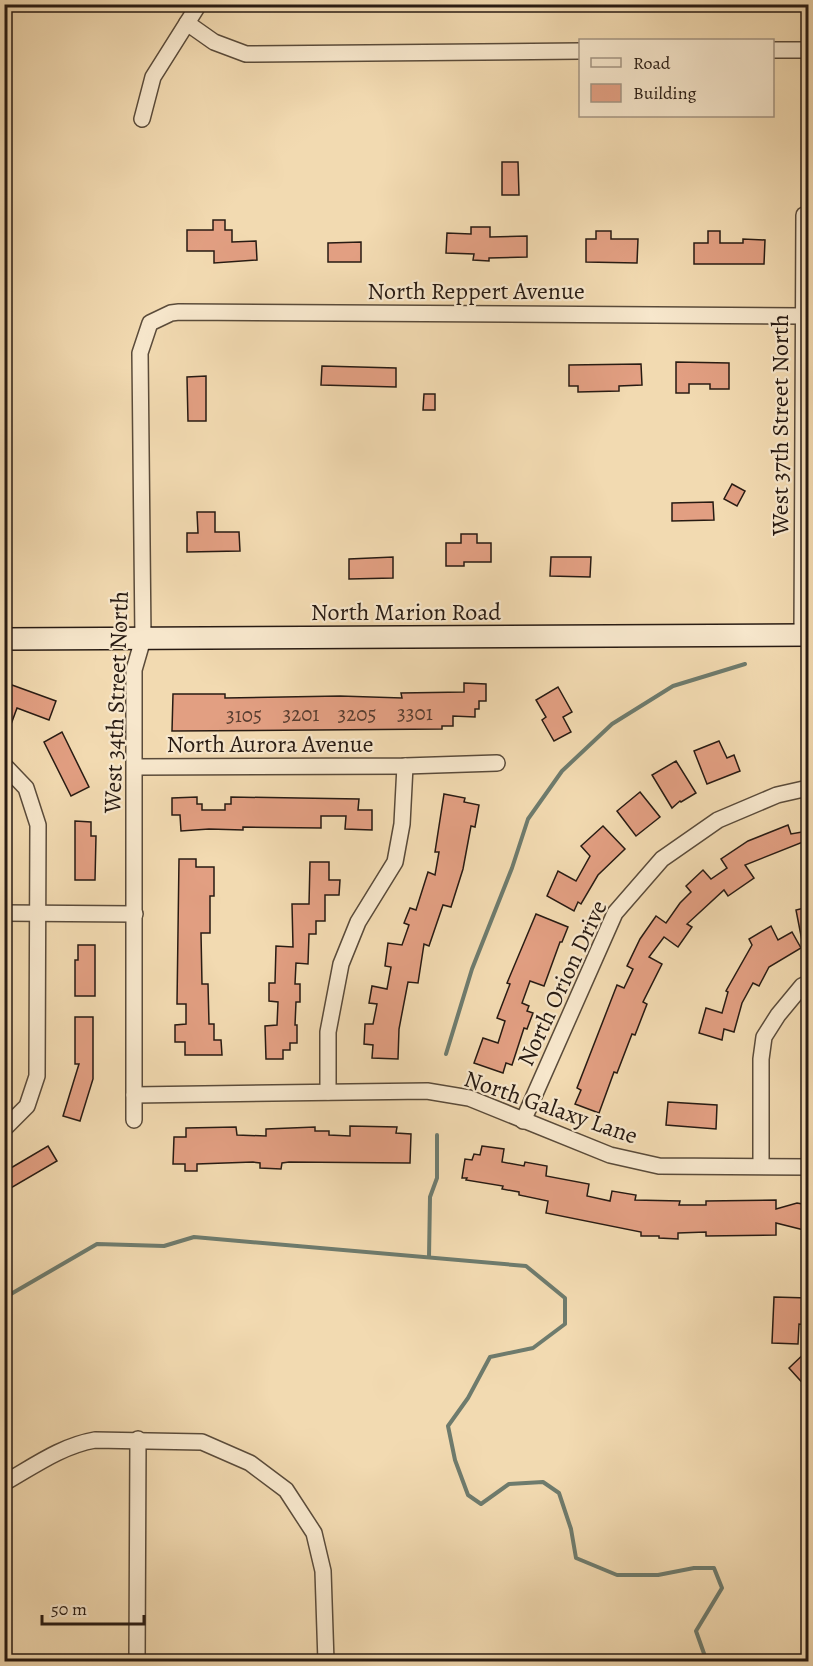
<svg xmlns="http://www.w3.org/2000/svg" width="813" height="1666" font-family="Alegreya,serif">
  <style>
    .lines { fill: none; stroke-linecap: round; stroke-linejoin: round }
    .stream { stroke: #6e7b6d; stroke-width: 4 }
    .building { fill: #e29f82; stroke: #281b13; stroke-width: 1.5 }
    .street-casing { stroke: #5a4b3a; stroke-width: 18 }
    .secondary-casing { stroke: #281b13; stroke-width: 24 }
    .street { stroke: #f7e7cc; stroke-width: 15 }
    .secondary { stroke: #f7e7cc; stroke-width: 21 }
    .labels { text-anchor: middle; stroke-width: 4.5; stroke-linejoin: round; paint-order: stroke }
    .number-label { font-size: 21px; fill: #563c2f }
    .street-label { font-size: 24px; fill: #281b13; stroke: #f7e7cc }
  </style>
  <rect width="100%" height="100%" fill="#f2dab1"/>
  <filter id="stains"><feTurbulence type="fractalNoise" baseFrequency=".00333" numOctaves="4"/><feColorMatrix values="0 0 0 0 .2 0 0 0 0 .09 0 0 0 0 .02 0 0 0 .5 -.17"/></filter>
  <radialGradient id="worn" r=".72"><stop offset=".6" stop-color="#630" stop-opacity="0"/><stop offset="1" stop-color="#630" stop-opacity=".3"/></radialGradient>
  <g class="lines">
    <g class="stream">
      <polyline points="446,1054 472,969 512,868 528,819 562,771 612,724 673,686 745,664"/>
      <polyline points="429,1257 430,1197 437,1178 437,1135"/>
      <polyline points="4,1298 97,1244 164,1246 194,1237 526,1266 565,1298 565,1324 533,1348 490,1357 468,1398 448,1426 455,1460 468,1495 481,1504 509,1484 543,1482 559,1493 571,1529 576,1558 617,1575 658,1575 694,1568 714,1568 722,1588 696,1631 707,1662"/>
    </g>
  </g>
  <g class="building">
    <polygon points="502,162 518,162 519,195 502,195"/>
    <polygon points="213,220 225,220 225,230 232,230 232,242 256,241 257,260 214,263 214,251 187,251 187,230 213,230"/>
    <polygon points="471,227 490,227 490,237 527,236 527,257 489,258 489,261 473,260 474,254 446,253 447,233 471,234"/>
    <polygon points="596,231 611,231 611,239 638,239 637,263 586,262 586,239 596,239"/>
    <polygon points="708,231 720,231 720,243 743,243 743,239 765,240 764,264 694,264 694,243 708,243"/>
    <polygon points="361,242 361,262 328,262 328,243"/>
    <polygon points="676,362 729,363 729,389 710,389 710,384 689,384 689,393 676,393"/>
    <polygon points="641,364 642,385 619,386 619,391 578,392 578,386 569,386 569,365"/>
    <polygon points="322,366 396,368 396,387 321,385"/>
    <polygon points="206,376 206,421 188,421 187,377"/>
    <polygon points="424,394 435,394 435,410 423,410"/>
    <polygon points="732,484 745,491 737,506 724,499"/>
    <polygon points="713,502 714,520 672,521 672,503"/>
    <polygon points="197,512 215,512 215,532 239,532 240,551 187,552 187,533 198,533"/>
    <polygon points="461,534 477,534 477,543 491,543 491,562 464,562 464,566 446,566 446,543 461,543"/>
    <polygon points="393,557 393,578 349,579 349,559"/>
    <polygon points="551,557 591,557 590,577 550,576"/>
    <polygon points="464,683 486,684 486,701 479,701 479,709 475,709 475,717 453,716 453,726 442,726 442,729 172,731 173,694 225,694 225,698 340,696 402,698 401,693 464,692"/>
    <polygon points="12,685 56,701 49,720 17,708 6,738 4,703"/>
    <polygon points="558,687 572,712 563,717 571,732 554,741 542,720 546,717 536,700"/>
    <polygon points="62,732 89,787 71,796 44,742"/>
    <polygon points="719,741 727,758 734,755 740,771 707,784 694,751"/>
    <polygon points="676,761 696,793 681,802 680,801 672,808 652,775"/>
    <polygon points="640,792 660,817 636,836 617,811"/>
    <polygon points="444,794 465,798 464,802 479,805 475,827 471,826 463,869 451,907 443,905 429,946 424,944 418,983 408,982 399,1029 398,1059 372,1058 373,1045 364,1044 365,1024 373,1024 377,1004 369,1003 372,986 387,989 391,967 385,966 388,943 402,945 409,925 404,923 410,908 416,910 428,872 435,875 439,852 435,852"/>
    <polygon points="197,797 197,804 202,804 202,810 225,810 225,804 231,804 231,797 359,799 358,810 372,810 372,830 345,829 346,816 321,816 321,828 243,827 243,830 209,829 181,831 180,815 172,815 172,798"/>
    <polygon points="75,821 91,822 91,836 96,836 95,880 75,880"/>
    <polygon points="788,825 791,834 808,831 808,840 745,865 754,878 728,896 724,890 687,924 692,927 678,947 664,937 649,957 662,964 643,1002 647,1004 635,1035 632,1034 617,1073 614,1072 599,1113 575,1104 581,1090 577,1088 617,985 624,988 633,969 627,966 640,939 656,916 666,923 680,903 691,892 686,886 703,870 711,879 727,868 721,859 748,841"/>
    <polygon points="603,826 625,849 598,875 581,904 578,902 574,911 547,896 558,871 576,881 590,856 581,846"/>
    <polygon points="179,859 196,859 196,867 214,867 214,896 210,896 210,933 201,933 202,984 208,984 209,1024 214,1024 214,1040 221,1040 222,1055 185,1055 185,1042 175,1042 175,1025 186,1024 186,1004 177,1004"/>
    <polygon points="310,862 329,862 329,880 340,880 339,895 325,895 325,921 316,921 316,934 309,934 308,964 296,963 295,984 300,984 300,1002 296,1002 295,1025 297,1025 297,1043 290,1043 290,1050 283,1050 283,1059 266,1059 265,1026 277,1025 278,1002 269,1001 269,983 275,983 276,946 293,947 292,904 309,904"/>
    <polygon points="808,907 808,945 803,946 796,910"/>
    <polygon points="536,914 568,927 562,942 560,942 544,986 530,981 522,1003 529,1006 527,1011 533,1013 527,1029 524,1028 512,1065 506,1063 503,1073 474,1063 483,1038 498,1043 505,1021 497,1018 510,984 507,983"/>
    <polygon points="771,926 778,940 792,932 801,948 769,967 759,986 753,983 742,1003 734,1032 724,1029 722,1040 699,1033 706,1008 722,1013 728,992 726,991 752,945 749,939"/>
    <polygon points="78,945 95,945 95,996 75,996 75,960 78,960"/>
    <polygon points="75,1017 93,1017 93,1079 80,1121 63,1116 79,1064 75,1064"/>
    <polygon points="668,1102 717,1105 716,1129 666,1125"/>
    <polygon points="350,1126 397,1127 396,1133 411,1134 410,1163 289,1162 282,1163 281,1169 260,1168 260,1163 253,1162 197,1164 197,1171 185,1171 185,1164 173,1164 174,1137 186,1137 186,1128 236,1127 237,1135 266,1136 266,1129 315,1127 315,1131 329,1131 329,1135 350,1136"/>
    <polygon points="48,1146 57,1161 4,1192 4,1172"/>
    <polygon points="482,1146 504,1149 502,1162 524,1166 525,1162 547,1166 546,1176 589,1184 587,1196 610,1201 612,1191 636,1195 635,1200 680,1201 679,1205 706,1205 706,1201 776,1200 776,1209 797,1203 808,1205 808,1231 776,1223 776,1235 706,1236 706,1232 678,1233 678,1239 659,1238 659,1236 641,1236 641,1232 546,1213 548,1201 519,1195 519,1192 502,1189 503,1186 466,1180 467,1178 462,1178 465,1159 472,1160 474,1154 480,1155"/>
    <polygon points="774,1297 808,1298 808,1325 799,1324 798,1344 772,1343"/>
    <polygon points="808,1350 808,1389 789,1368"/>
  </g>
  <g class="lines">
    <g class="street-casing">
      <g id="street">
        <polyline points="187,23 214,42 246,54 580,51"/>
        <polyline points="772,50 808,50"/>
        <polyline points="142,119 153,77 199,4"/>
        <polyline points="802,635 804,215"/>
        <polyline points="4,765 26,788 38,825 37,1076 27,1106 4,1129"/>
        <polyline points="136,767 405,766 497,763"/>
        <polyline points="4,913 135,914"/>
        <polyline points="328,1092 328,1032 341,964 358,922 395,862 402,824 405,766"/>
        <polyline points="134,1095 427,1091 469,1098 610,1155 659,1166 808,1167"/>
        <polyline points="134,1120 134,670 143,639 140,353 150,323 171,313 179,312 803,316"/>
        <polyline points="523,1121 615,913 662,859 718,820 777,795 808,788"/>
        <polyline points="761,1166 761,1059 764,1037 778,1015 802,986 808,983"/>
        <path d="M4 1483C34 1466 61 1446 95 1440L202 1442 250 1463 286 1490 314 1533 323 1571 326 1662"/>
        <polyline points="137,1662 138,1439"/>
      </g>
    </g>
    <g class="secondary-casing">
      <polyline id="secondary" points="4,639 808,635"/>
    </g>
    <use href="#street" class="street"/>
    <use href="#secondary" class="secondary"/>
  </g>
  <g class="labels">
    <g class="number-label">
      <text x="415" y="720">3301</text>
      <text x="301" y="721">3201</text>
      <text x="357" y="721">3205</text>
      <text x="244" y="722">3105</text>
    </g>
    <g class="street-label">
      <text x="476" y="299">North Reppert Avenue</text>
      <text transform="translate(780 425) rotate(-90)" y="8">West 37th Street North</text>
      <text x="406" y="620">North Marion Road</text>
      <text transform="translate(116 702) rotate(-88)" y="8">West 34th Street North</text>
      <text x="270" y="752">North Aurora Avenue</text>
      <text transform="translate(562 983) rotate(-65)" y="8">North Orion Drive</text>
      <text transform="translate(551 1107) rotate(19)" y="8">North Galaxy Lane</text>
    </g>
  </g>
  <rect width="813" height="1666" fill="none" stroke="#f2dab1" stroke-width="24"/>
  <rect x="6" y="6" width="801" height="1654" fill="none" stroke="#281b13" stroke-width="3"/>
  <rect x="12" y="12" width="789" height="1642" fill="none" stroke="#281b13" stroke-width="1.5"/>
  <rect x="579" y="39" width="195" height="78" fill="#f7e7cc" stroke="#a49582" stroke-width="1.5"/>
  <rect x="591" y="58" width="30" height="9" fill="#f7e7cc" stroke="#a49582" stroke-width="1.5"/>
  <text x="633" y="69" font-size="18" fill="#281b13">Road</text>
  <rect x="591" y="84" width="30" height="18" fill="#e29f82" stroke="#a49582" stroke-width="1.5"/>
  <text x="633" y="99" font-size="18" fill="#281b13">Building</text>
  <path d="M42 1615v9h102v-9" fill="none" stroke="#281b13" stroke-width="3"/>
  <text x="51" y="1615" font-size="18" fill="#281b13" stroke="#f7e7cc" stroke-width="4.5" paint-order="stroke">50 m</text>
  <rect width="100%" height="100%" filter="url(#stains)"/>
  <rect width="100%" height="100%" fill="url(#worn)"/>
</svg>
